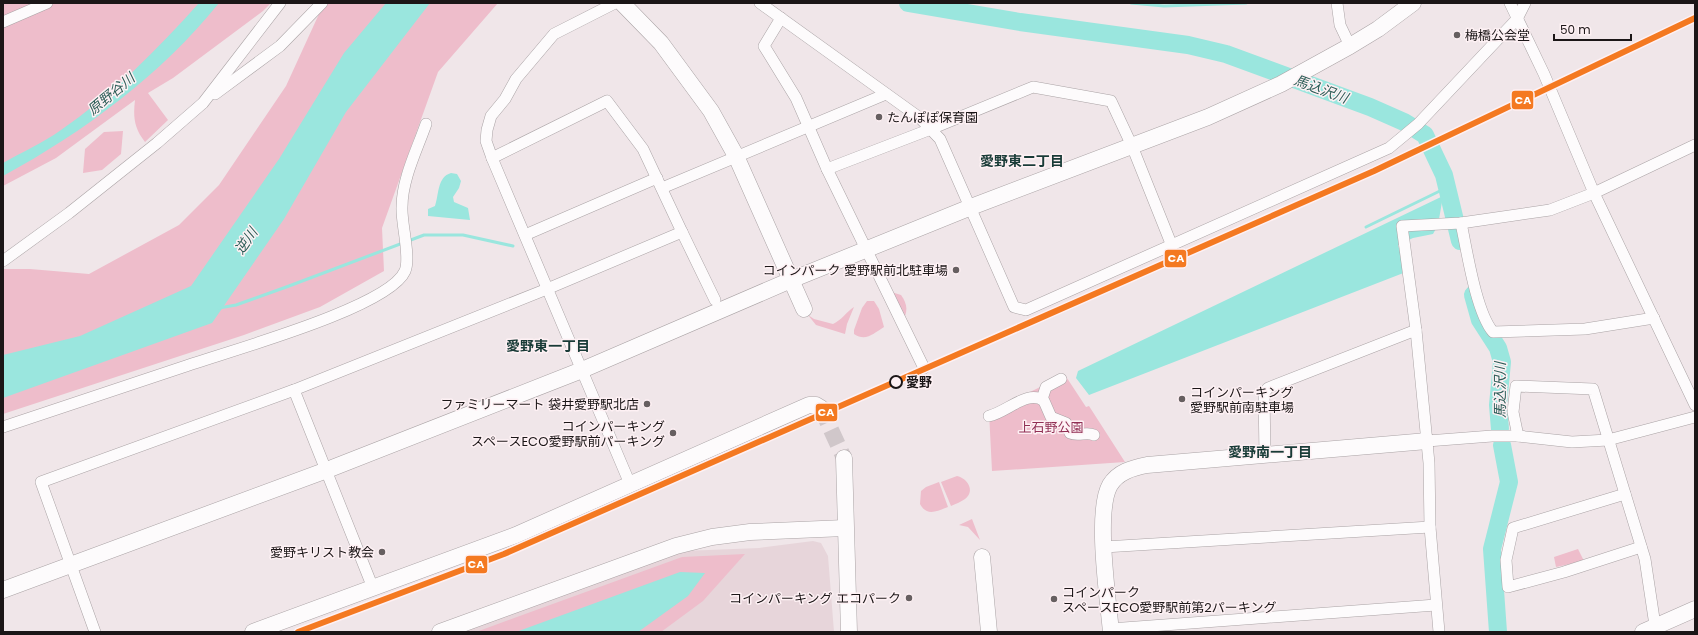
<svg xmlns="http://www.w3.org/2000/svg" width="1698" height="635" font-family="Poppins,'Noto Sans JP',sans-serif">
  <style>
    .built { fill: #e7d5da }
    .green { fill: #eebdcb }
    .water { fill: #9ae6de }
    .lines { fill: none; stroke-linecap: round; stroke-linejoin: round }
    .stream { stroke: #9ae6de; stroke-width: 3 }
    .river { stroke: #9ae6de; stroke-width: 18 }
    .secondary-tunnel { stroke: #d0c7ca; stroke-width: 16; stroke-dasharray: 16 8; stroke-linecap: butt }
    .street-casing { stroke: #aaa3a5; stroke-width: 12 }
    .secondary-casing { stroke: #aaa3a5; stroke-width: 17 }
    .street { stroke: #fdfbfc; stroke-width: 11 }
    .secondary { stroke: #fdfbfc; stroke-width: 16 }
    .rail-1-casing { stroke: #fef1f4; stroke-width: 9 }
    .rail-1 { stroke: #f47921; stroke-width: 6 }
    .poi-dot { fill: #665f60; stroke: #fef1f4; stroke-width: 1.5 }
    .stop-dot { fill: #fef1f4; stroke: #1b1617; stroke-width: 2 }
    .labels { text-anchor: middle; stroke-width: 3; stroke-linejoin: round; paint-order: stroke }
    .poi-label { font-size: 13px; fill: #1b1617; stroke: #fef1f4; text-anchor: end }
    .stop-label { font-size: 13px; font-weight: bold; fill: #1b1617; stroke: #fef1f4; text-anchor: start }
    .park-label { font-size: 13px; fill: #902f54; stroke: #fef1f4 }
    .water-label { font-size: 14px; font-style: italic; fill: #2c5d57; stroke: #fef1f4 }
    .neighbourhood-label { font-size: 14px; font-weight: bold; fill: #193b37; stroke: #fef1f4 }
    .line-badge { stroke: #fef1f4; stroke-width: 1.5 }
    .badge-label { font-size: 11px; text-anchor: middle; font-weight: bold; fill: #fff }
  </style>
  <rect width="100%" height="100%" fill="#f0e6e9"/>
  <polygon class="built" points="813,541 821,543 828,556 834,632 462,632 683,551 759,548"/>
  <g class="green">
    <path d="M3 3H271L263 11 173 78 148 93 168 120 145 142C134 128 133 117 135 100L56 158 3 186Z"/>
    <polygon points="324,3 498,3 438,72 382,228 384,271 320,307 244,335 3,414 3,269 30,269 89,274 179,225 219,185 286,86"/>
    <polygon points="123,131 121,154 102,170 83,173 85,149 104,132"/>
    <path d="M888 291 901 295C908 305 908 312 902 322Z"/>
    <path d="M867 301H874L879 309 884 327C874 333 866 342 854 334V330L862 308Z"/>
    <path d="M854 307 847 324 845 334 816 325 808 315 814 319 833 324C842 320 846 312 854 307Z"/>
    <polygon points="1065,375 1086,407 1089,406 1125,462 992,471 989,412"/>
    <path d="M957 476C967 478 976 491 965 499 961 502 955 504 951 506L941 482Z"/>
    <path d="M939 482 948 507C937 511 927 517 920 504L921 491 926 487Z"/>
    <polygon points="972,519 980,540 968,527 959,525"/>
    <polygon points="1578,549 1584,561 1556,567 1554,557"/>
    <polygon points="745,554 703,601 661,632 476,632 682,557"/>
  </g>
  <g class="water">
    <path d="M199 3H219C161 75 84 132 3 176V163C22 152 43 143 61 130 113 94 157 50 199 3Z"/>
    <polygon points="386,3 430,3 346,112 284,219 212,323 3,398 3,355 80,336 191,286 279,159 344,53"/>
    <path d="M451 173 457 174 461 181 459 188 453 197 454 202 468 208 470 220 428 216V209L435 206C439 195 437 177 451 173Z"/>
    <polygon points="1443,196 1438,225 1433,234 1413,238 1398,245 1406,272 1089,395 1076,378 1078,371"/>
    <polygon points="680,572 705,573 688,596 638,632 516,632"/>
  </g>
  <g class="lines">
    <g class="stream">
      <polyline points="1131,3 1164,6 1246,3"/>
      <polyline points="1366,227 1446,188 1444,175"/>
      <polyline points="219,308 236,305 289,286 424,235 463,235 513,246"/>
    </g>
    <g class="river">
      <polyline points="908,3 1020,22 1188,45 1226,54 1370,107 1404,122 1425,135 1444,175 1460,241"/>
      <polyline points="1473,295 1480,320 1498,348 1502,362 1498,405 1500,429"/>
      <polyline points="1498,632 1492,549 1509,482 1502,445"/>
    </g>
    <polyline class="secondary-tunnel" points="821,408 844,458"/>
    <g class="street-casing">
      <g id="street">
        <polyline points="615,3 554,34 516,79 505,99 491,116 487,130 486,141 492,158 630,484"/>
        <polyline points="760,3 920,118 940,139 1014,307 1026,310 1389,148 1418,124 1517,19 1525,3"/>
        <polyline points="1337,3 1340,25 1350,46"/>
        <polyline points="1510,3 1544,74 1594,193 1695,405"/>
        <polyline points="781,18 764,46 796,98 827,169 931,129 1033,87 1111,101 1132,146 1172,246"/>
        <polyline points="3,22 47,3"/>
        <polyline points="215,94 280,46 322,3"/>
        <polyline points="827,169 924,368"/>
        <polyline points="662,188 886,94"/>
        <path d="M1461 223C1467 251 1476 312 1493 332L1585 329 1654 318"/>
        <polyline points="682,232 715,300"/>
        <polyline points="525,235 657,178"/>
        <polyline points="3,261 69,213 157,143 203,103 280,3"/>
        <polyline points="1416,330 1402,226 1461,223 1550,210 1594,193 1695,145"/>
        <polyline points="294,390 373,588"/>
        <polyline points="1042,399 1046,387 1061,379"/>
        <path d="M989 416C1007 412 1028 389 1044 401L1051 417 1066 423 1070 433C1079 437 1086 431 1094 435"/>
        <path d="M3 427C63 407 123 387 183 367 225 352 389 308 405 271 411 257 401 223 402 207 402 179 417 150 426 124"/>
        <polyline points="1518,436 1513,412 1516,386 1593,389 1645,559 1656,632"/>
        <polyline points="1427,441 1492,436 1518,436 1572,442 1608,440 1695,417"/>
        <polyline points="1265,456 1264,393 1268,388 1416,330 1429,463 1430,527 1439,632"/>
        <polyline points="1625,494 1513,528 1506,560 1508,587 1564,572 1641,547"/>
        <polyline points="1104,547 1430,527"/>
        <polyline points="1110,629 1436,605"/>
        <polyline points="95,632 41,482 294,390 547,289 682,232 643,149 607,101 492,158"/>
      </g>
    </g>
    <g class="secondary-casing">
      <g id="secondary">
        <polyline points="622,3 661,43 711,111 736,156 804,309"/>
        <polyline points="844,458 849,632"/>
        <polyline points="982,557 989,632"/>
        <polyline points="3,590 327,470 582,370 791,280 971,207 1208,117 1281,84 1350,46 1378,29 1413,3"/>
        <polyline points="253,632 516,535 809,405 816,405 821,408"/>
        <polyline points="440,632 676,546 712,537 750,532 845,528"/>
        <path d="M1111 632C1108 599 1095 511 1110 485 1118 472 1132 468 1147 465L1427 441"/>
        <polyline points="1643,632 1695,609"/>
      </g>
    </g>
    <use href="#street" class="street"/>
    <use href="#secondary" class="secondary"/>
    <g class="rail-1-casing">
      <polyline id="rail-1" points="298,632 504,554 1374,171 1695,18"/>
    </g>
    <use href="#rail-1" class="rail-1"/>
  </g>
  <g class="poi-dot">
    <circle cx="1457" cy="35" r="4"/>
    <circle cx="879" cy="117" r="4"/>
    <circle cx="956" cy="270" r="4"/>
    <circle cx="1182" cy="399" r="4"/>
    <circle cx="647" cy="404" r="4"/>
    <circle cx="673" cy="433" r="4"/>
    <circle cx="382" cy="552" r="4"/>
    <circle cx="909" cy="598" r="4"/>
    <circle cx="1054" cy="599" r="4"/>
  </g>
  <circle class="stop-dot" cx="896" cy="382" r="6"/>
  <g class="labels">
    <g class="poi-label">
      <text x="1465" y="40" text-anchor="start">梅橋公会堂</text>
      <text x="887" y="122" text-anchor="start">たんぽぽ保育園</text>
      <text x="948" y="275">コインパーク 愛野駅前北駐車場</text>
      <text x="1190" y="397" text-anchor="start">コインパーキング<tspan x="1190" dy="15">愛野駅前南駐車場</tspan></text>
      <text x="639" y="409">ファミリーマート 袋井愛野駅北店</text>
      <text x="665" y="431">コインパーキング<tspan x="665" dy="15">スペースECO愛野駅前パーキング</tspan></text>
      <text x="374" y="557">愛野キリスト教会</text>
      <text x="1062" y="597" text-anchor="start">コインパーク<tspan x="1062" dy="15">スペースECO愛野駅前第2パーキング</tspan></text>
      <text x="901" y="603">コインパーキング エコパーク</text>
    </g>
    <g class="stop-label">
      <text x="906" y="387">愛野</text>
    </g>
    <g class="park-label">
      <text x="1051" y="432">上石野公園</text>
    </g>
    <g class="water-label">
      <text transform="translate(1321 89) rotate(20)" y="5">馬込沢川</text>
      <text transform="translate(111 94) rotate(-40)" y="5">原野谷川</text>
      <text transform="translate(246 241) rotate(-55)" y="5">逆川</text>
      <text transform="translate(1500 390) rotate(-90)" y="5">馬込沢川</text>
    </g>
    <g class="neighbourhood-label">
      <text x="1022" y="166">愛野東二丁目</text>
      <text x="548" y="351">愛野東一丁目</text>
      <text x="1270" y="457">愛野南一丁目</text>
    </g>
  </g>
  <g class="line-badge">
    <rect x="1511" y="90" width="23" height="20" rx="4" fill="#f47921"/>
    <rect x="1164" y="249" width="23" height="19" rx="4" fill="#f47921"/>
    <rect x="815" y="403" width="23" height="19" rx="4" fill="#f47921"/>
    <rect x="465" y="555" width="23" height="19" rx="4" fill="#f47921"/>
  </g>
  <g class="badge-label">
    <text x="1523" y="104">CA</text>
    <text x="1176" y="262">CA</text>
    <text x="826" y="416">CA</text>
    <text x="476" y="568">CA</text>
  </g>
  <rect width="1698" height="635" fill="none" stroke="#1b1617" stroke-width="8"/>
  <path d="M1554 34v6h77v-6" fill="none" stroke="#1b1617" stroke-width="2"/>
  <text x="1560" y="34" font-size="12" fill="#1b1617" stroke="#fef1f4" stroke-width="3" paint-order="stroke">50 m</text>
</svg>
